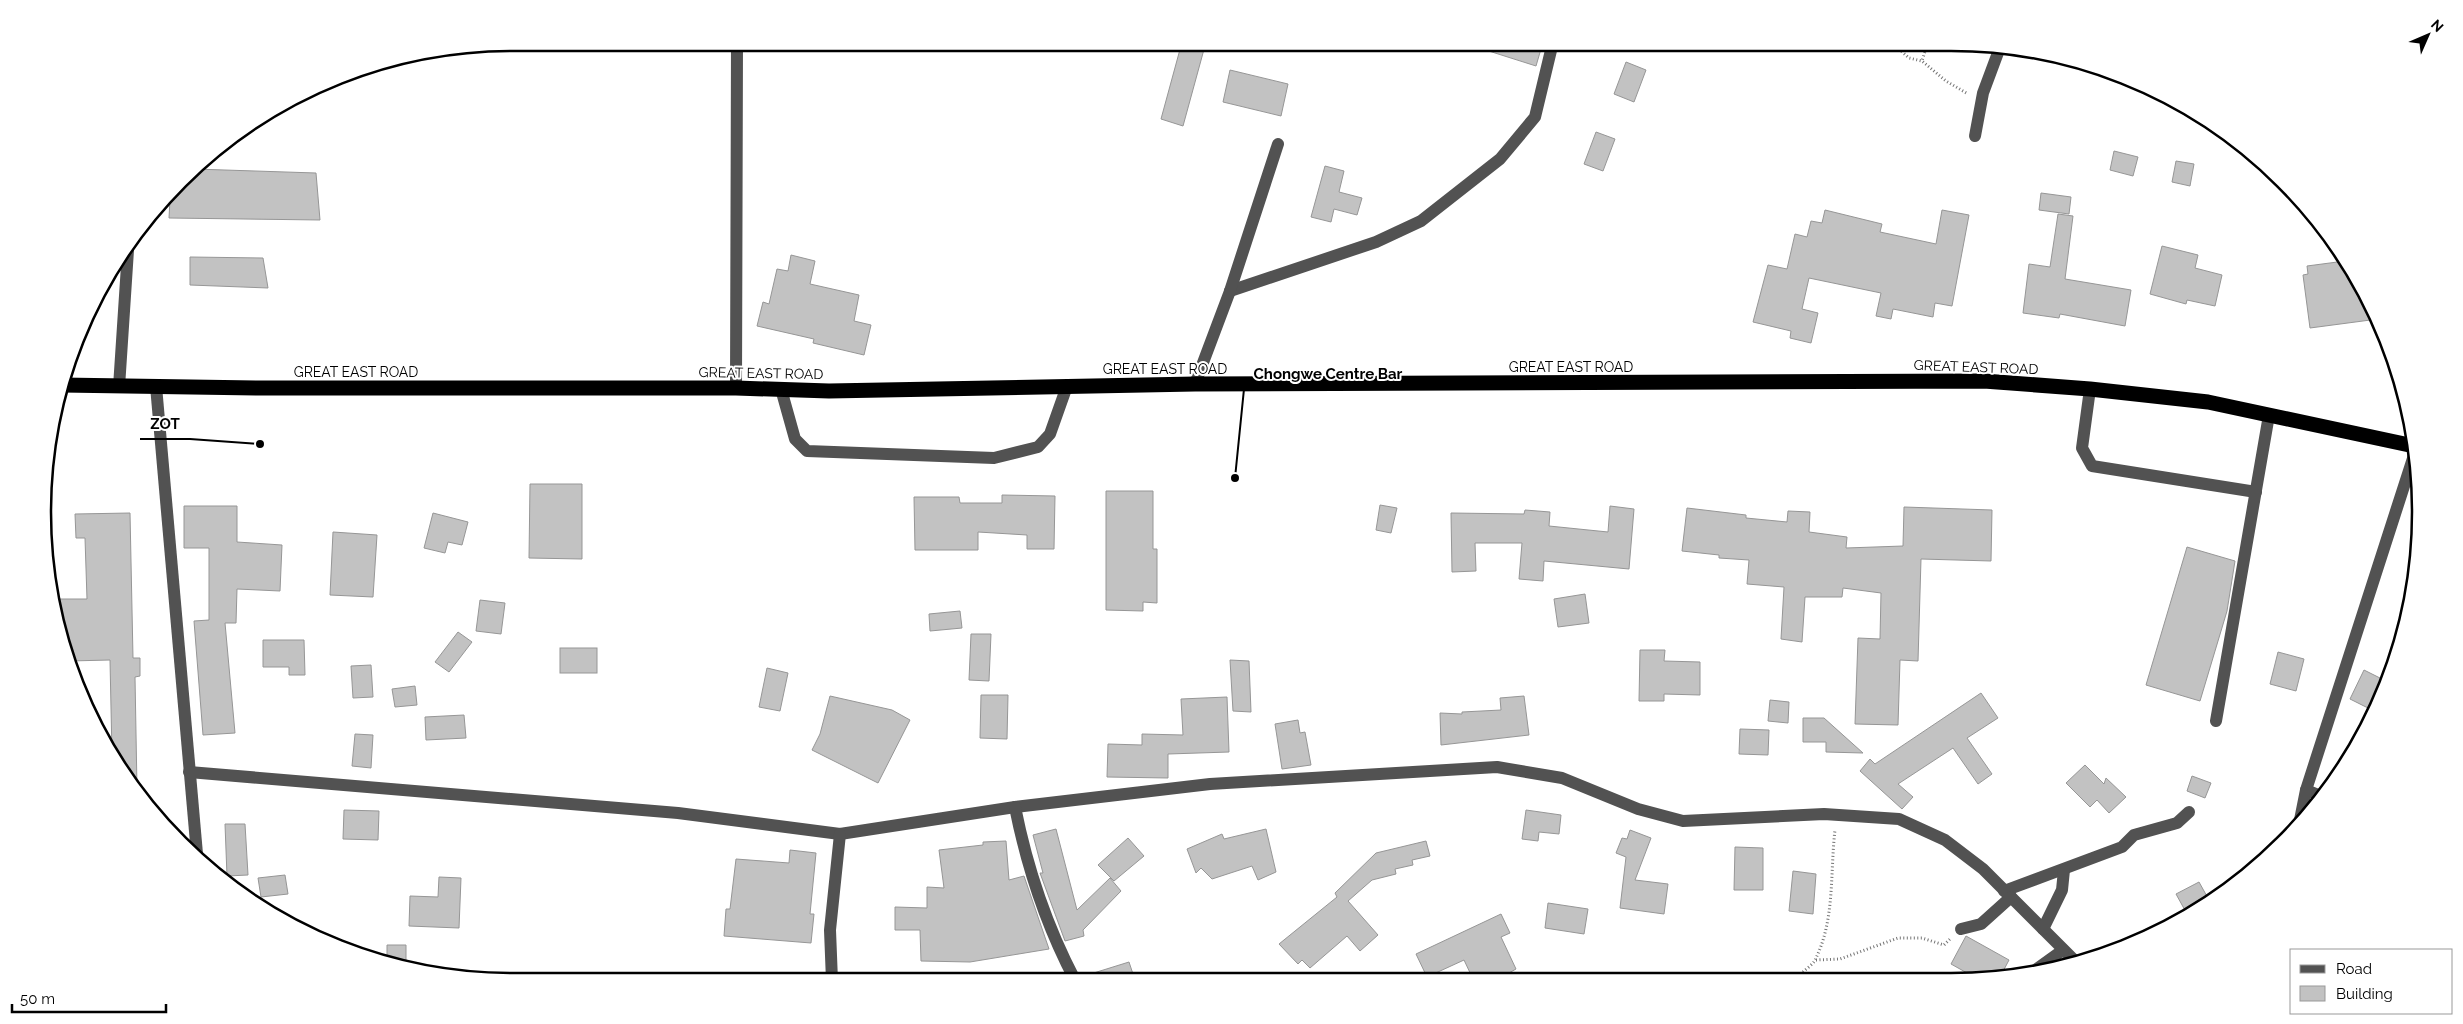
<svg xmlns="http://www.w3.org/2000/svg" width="2463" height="1024" font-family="Raleway,sans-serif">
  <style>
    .building { fill: #c2c2c2; stroke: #969696 }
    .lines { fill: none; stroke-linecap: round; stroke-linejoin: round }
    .path { stroke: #747474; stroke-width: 3; stroke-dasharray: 1 2.5; stroke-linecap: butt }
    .minor { stroke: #525252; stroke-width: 12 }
    .highway { stroke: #000; stroke-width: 15 }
    .labels { text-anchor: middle; stroke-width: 4; stroke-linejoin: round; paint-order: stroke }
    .street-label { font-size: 14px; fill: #000; stroke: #fff }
    .rim { fill: none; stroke: #000; stroke-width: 2.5 }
    .leader { fill: none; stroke: #000; stroke-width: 2 }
    .callout-dot { fill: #000; stroke: #fff; stroke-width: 2 }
    .callout-label { font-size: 15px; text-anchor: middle; font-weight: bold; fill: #000; stroke: #fff; stroke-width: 4; stroke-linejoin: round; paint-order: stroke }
  </style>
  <rect width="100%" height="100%" fill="#fff"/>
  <g class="building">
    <polygon points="1182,42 1206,42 1183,126 1161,119"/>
    <polygon points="1474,42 1543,42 1536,66 1473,46"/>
    <polygon points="1626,62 1646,70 1634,102 1614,94"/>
    <polygon points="1230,70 1288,84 1281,116 1223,102"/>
    <polygon points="1596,132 1615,139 1603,171 1584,164"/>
    <polygon points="2114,151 2138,157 2133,176 2110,170"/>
    <polygon points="2176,161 2194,164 2190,186 2172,182"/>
    <polygon points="1325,166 1344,171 1339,192 1362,198 1357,215 1334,209 1331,222 1311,217"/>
    <polygon points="194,169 316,173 320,220 169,218 170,199"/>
    <polygon points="2041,193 2071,197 2069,214 2039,210"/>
    <polygon points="1825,210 1882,224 1880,232 1936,244 1942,210 1969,215 1952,306 1935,303 1933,317 1893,309 1891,319 1876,316 1881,293 1809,278 1802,309 1818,313 1811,343 1790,338 1791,331 1753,322 1768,265 1787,269 1795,234 1807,237 1811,221 1822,223"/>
    <polygon points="2058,214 2073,216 2065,279 2131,290 2125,326 2060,314 2059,318 2023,313 2029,264 2050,267"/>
    <polygon points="2162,246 2198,255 2195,268 2222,275 2215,306 2187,300 2186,304 2150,294"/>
    <polygon points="791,255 815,261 810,284 859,295 854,321 871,325 864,355 813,343 814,339 757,326 763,302 769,304 777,269 788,271"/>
    <polygon points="190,257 263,258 268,288 190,285"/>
    <polygon points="2345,261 2372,304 2378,319 2310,328 2303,275 2308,274 2307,266"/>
    <polygon points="530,484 582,484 582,559 529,558"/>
    <polygon points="1106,491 1153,491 1153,549 1157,549 1157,603 1143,602 1143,611 1106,610"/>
    <polygon points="1002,495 1055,496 1054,549 1027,549 1027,535 978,532 978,550 915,550 914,497 959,497 960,503 1002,503"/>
    <polygon points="1380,505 1397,508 1391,533 1376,530"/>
    <polygon points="184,506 237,506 237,542 282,545 280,591 237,589 236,623 225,623 235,733 203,735 194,621 209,620 209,548 184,548"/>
    <polygon points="1610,506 1634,509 1629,569 1544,561 1543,581 1519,579 1522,543 1475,543 1476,571 1452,572 1451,513 1524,514 1525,510 1550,512 1549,526 1608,532"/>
    <polygon points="1904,507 1992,510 1991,561 1921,559 1918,661 1900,660 1898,725 1855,724 1858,638 1880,639 1881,593 1843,588 1842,597 1805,597 1802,642 1781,639 1784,587 1747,584 1749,560 1719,558 1719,555 1682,551 1687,508 1746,515 1746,518 1787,522 1788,511 1810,512 1809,532 1847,537 1846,548 1903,546"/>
    <polygon points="130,513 133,658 140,658 140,676 135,677 137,789 121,773 112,755 110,660 69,661 51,599 87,599 85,538 76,538 75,514"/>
    <polygon points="433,513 468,522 462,545 448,542 445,553 424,548"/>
    <polygon points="333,532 377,535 373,597 330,595"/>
    <polygon points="2187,547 2235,561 2227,611 2200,701 2146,685"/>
    <polygon points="1585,594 1589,623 1558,627 1554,599"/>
    <polygon points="480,600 505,603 501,634 476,631"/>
    <polygon points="960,611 962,628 930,631 929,614"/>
    <polygon points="458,632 472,642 449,672 435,662"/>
    <polygon points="971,634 991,634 989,681 969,680"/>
    <polygon points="263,640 304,640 305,675 289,675 289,667 263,667"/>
    <rect x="560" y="648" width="37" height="25"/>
    <polygon points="1640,650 1665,650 1664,661 1700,662 1700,695 1664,694 1664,701 1639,701"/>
    <polygon points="2278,652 2304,659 2296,691 2270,684"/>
    <polygon points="1230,660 1249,661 1251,712 1233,711"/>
    <polygon points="371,665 373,697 353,698 351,666"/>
    <polygon points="767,668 788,673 780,711 759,707"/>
    <polygon points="2364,670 2386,681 2372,710 2350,699"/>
    <polygon points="415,686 417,705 395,707 392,689"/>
    <polygon points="1981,693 1998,718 1967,738 1992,774 1978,784 1953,748 1898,784 1913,797 1902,809 1860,771 1870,759 1875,764"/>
    <polygon points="981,695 1008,695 1007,739 980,738"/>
    <polygon points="830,696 892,710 910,720 878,783 812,750 820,734"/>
    <polygon points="1524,696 1529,735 1441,745 1440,713 1462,714 1462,712 1501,710 1500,698"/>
    <polygon points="1227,697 1229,752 1168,754 1168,778 1107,777 1108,744 1142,745 1142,734 1183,735 1181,699"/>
    <polygon points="1770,700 1789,702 1788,723 1768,721"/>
    <polygon points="464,715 466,738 426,740 425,717"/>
    <polygon points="1803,718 1824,718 1863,753 1826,752 1826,742 1803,742"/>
    <polygon points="1298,720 1300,733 1305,732 1311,765 1282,769 1275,724"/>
    <polygon points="1740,729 1769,730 1768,755 1739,754"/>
    <polygon points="355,734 373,735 371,768 352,766"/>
    <polygon points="2085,765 2104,784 2106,778 2126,797 2109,813 2097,800 2090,807 2066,783"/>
    <polygon points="2192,776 2211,783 2205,798 2187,791"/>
    <polygon points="344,810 379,811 378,840 343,839"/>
    <polygon points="1526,810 1561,815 1559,834 1539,832 1538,841 1522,839"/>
    <polygon points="225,824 245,824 248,875 227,876"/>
    <polygon points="1056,829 1077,910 1110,878 1121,891 1083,930 1084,936 1065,941 1040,873 1043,873 1033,835"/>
    <polygon points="1266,829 1276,872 1258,880 1252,866 1212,879 1201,868 1196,873 1187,849 1222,834 1224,839"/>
    <polygon points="1630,830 1651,838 1635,880 1668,884 1664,914 1620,908 1626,857 1616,853 1622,838 1627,839"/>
    <polygon points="1128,838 1144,856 1114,881 1098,865"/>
    <polygon points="1006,841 1009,880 1024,876 1049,949 970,962 921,961 920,930 895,930 895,907 927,908 927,887 944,888 939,850 983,845 983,842"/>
    <polygon points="1426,841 1430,856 1412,860 1413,865 1395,869 1396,874 1372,880 1348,901 1378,935 1360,951 1347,936 1310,968 1302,960 1298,964 1279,944 1337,897 1335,893 1376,853"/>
    <polygon points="1735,847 1763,848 1763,890 1734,890"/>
    <polygon points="790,850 816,853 810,914 814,914 811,943 724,936 726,909 730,909 736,859 789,863"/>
    <polygon points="1793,871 1816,874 1813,914 1789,911"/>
    <polygon points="285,875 288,894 261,897 258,878"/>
    <polygon points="439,877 461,878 459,928 409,926 410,896 438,897"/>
    <polygon points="2199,882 2209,900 2187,914 2176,894"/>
    <polygon points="1548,903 1588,909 1584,934 1545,928"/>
    <polygon points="1501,914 1510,933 1501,937 1516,969 1509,973 1512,979 1473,979 1464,960 1427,977 1416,954"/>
    <polygon points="1966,936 2009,960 2000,977 1976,978 1951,964"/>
    <polygon points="387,945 406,945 406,962 387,961"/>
    <polygon points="1129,962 1135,980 1085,980 1084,976"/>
  </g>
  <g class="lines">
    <g class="path">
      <polyline points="1891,42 1909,58 1922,61"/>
      <polyline points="1928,42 1922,61 1946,81 1968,94"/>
      <polyline points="1816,960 1840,959 1898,938 1922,938 1944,945 1950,939"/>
      <path d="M1803 972C1807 968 1814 964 1816 958 1835 919 1830 873 1835 830"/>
    </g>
    <g class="minor">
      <polyline points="1975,136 1983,93 1999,50"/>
      <polyline points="1230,291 1376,242 1421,221 1500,159 1535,117 1553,42"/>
      <polyline points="1195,384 1230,291 1278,144"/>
      <polyline points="156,386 197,854"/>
      <polyline points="119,387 128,250"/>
      <polyline points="736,388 737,42"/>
      <polyline points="781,389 795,439 807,451 994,458 1038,447 1050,434 1067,386"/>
      <polyline points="2090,389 2082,448 2092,466 2256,492"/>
      <polyline points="2216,721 2269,415"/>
      <polyline points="189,772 678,813 840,834 1015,807 1210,784 1497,767 1562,778 1638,809 1683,821 1824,814 1899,819 1945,840 1983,869 2073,959"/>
      <polyline points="2306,790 2321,796"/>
      <path d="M1015 807C1027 867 1046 925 1075 980"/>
      <polyline points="2300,820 2306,790 2415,452"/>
      <polyline points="2004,891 2122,847 2134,835 2177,823 2189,812"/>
      <polyline points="1961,929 1981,924 2011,897"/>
      <polyline points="2043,929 2062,890 2064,870"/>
      <polyline points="2034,971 2063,950"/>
      <polyline points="832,981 830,930 840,834"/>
    </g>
    <polyline class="highway" points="62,385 260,388 736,388 829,391 1195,384 1984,381 2090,389 2208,402 2414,446"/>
  </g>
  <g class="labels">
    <g class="street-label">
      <text x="1571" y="372">GREAT EAST ROAD</text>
      <text transform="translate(1976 367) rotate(2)" y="5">GREAT EAST ROAD</text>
      <text x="1165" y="374">GREAT EAST ROAD</text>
      <text x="356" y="377">GREAT EAST ROAD</text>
      <text transform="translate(761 373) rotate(1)" y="5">GREAT EAST ROAD</text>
    </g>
  </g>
  <path d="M0 0H2463V1024H0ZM512 51H1951A461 461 0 0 1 2412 512V512A461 461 0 0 1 1951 973H512A461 461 0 0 1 51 512V512A461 461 0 0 1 512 51Z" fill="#fff" fill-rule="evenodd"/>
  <path class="rim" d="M512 51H1951A461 461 0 0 1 2412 512V512A461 461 0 0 1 1951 973H512A461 461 0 0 1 51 512V512A461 461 0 0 1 512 51Z"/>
  <path class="leader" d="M1235 478L1244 389H1413M260 444L190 439H140"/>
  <g class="callout-dot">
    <circle cx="1235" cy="478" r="5"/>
    <circle cx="260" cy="444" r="5"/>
  </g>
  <g class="callout-label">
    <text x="1328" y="379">Chongwe Centre Bar</text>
    <text x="165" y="429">ZOT</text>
  </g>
  <rect x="2290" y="949" width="162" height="65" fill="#ffffff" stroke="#999999"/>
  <rect x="2300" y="965" width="25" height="8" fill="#525252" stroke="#999999"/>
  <text x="2336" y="974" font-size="15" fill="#000000">Road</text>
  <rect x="2300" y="986" width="25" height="15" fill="#c2c2c2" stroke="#999999"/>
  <text x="2336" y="999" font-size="15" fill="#000000">Building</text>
  <g transform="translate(2428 35) rotate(45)" stroke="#ffffff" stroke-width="4" paint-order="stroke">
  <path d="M0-4L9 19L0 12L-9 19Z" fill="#000000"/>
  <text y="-8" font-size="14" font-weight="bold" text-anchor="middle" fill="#000000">N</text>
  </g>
  <path d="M12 1004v8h154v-8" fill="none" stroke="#000000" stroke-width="2.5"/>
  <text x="20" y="1004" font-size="15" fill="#000000" stroke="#ffffff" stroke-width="4" paint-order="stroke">50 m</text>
</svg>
